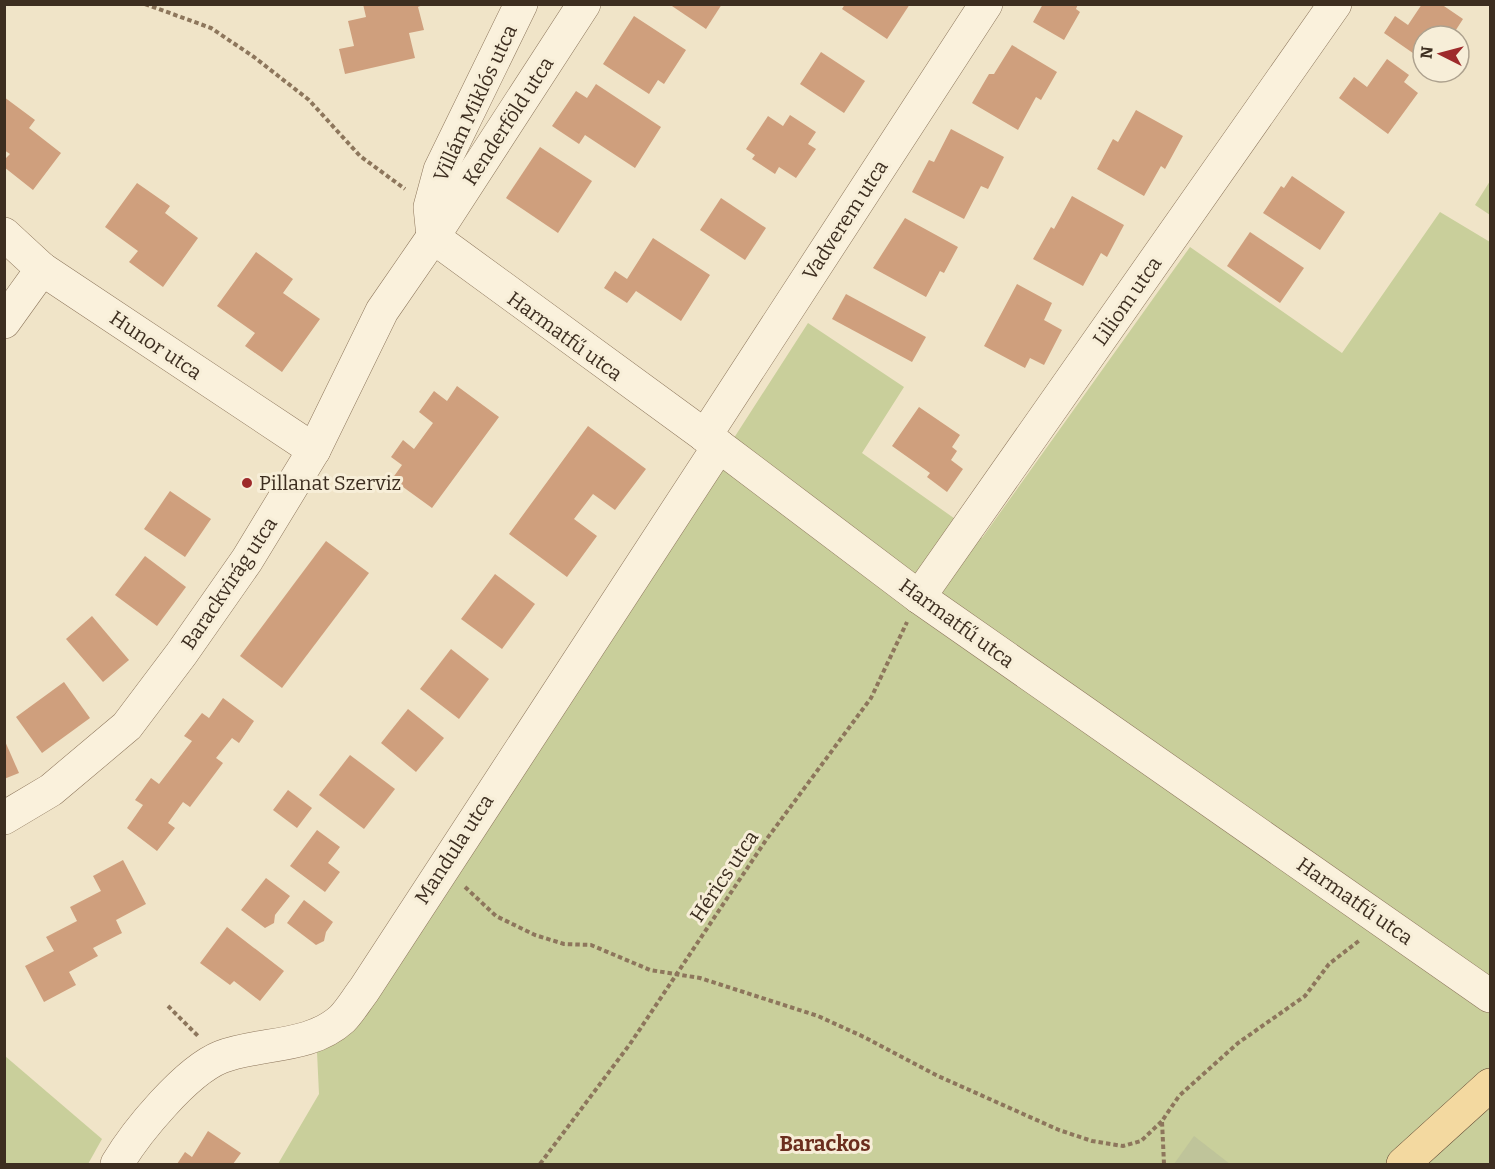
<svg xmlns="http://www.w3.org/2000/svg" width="1495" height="1169" font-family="Bitter,serif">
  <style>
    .green { fill: #c9cf9b }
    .cemetery { fill: #bfc49a }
    .building { fill: #cf9f7d }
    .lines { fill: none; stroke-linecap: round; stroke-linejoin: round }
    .minor-casing { stroke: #8d765c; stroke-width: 34 }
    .major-casing { stroke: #5b4430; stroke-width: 34 }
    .path { stroke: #8d765c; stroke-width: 4; stroke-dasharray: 4.5 3; stroke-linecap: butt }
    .minor { stroke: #faf1dc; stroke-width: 33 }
    .major { stroke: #f3d9a0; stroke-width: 33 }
    .poi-dot { fill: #9e2a2b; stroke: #f7eed8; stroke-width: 2 }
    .labels { text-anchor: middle; stroke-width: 6; stroke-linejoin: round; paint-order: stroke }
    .street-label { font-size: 20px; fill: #3d2e20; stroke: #f7eed8 }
    .poi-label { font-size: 20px; fill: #3d2e20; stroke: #f7eed8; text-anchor: start }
    .neighbourhood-label { font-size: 21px; font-weight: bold; fill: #6b2e1e; stroke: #f7eed8 }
  </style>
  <rect width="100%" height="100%" fill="#f0e4c8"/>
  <g class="green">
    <polygon points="1490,181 1490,215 1475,205"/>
    <polygon points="1440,212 1490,242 1490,1164 278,1164 319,1094 317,1052 360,1019 808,323 904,387 862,453 982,538 1190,247 1342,353"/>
    <polygon points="5,1056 102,1139 88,1164 5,1164"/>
  </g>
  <polygon class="cemetery" points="1194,1136 1230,1164 1174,1164"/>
  <g class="building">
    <polygon points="363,4 425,4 418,7 424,30 409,33 415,58 345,74 339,49 354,46 348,21 366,17"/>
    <polygon points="669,4 722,4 706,29"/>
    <polygon points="845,4 910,4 887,39 842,9"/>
    <polygon points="1043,4 1078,4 1076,9 1080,12 1064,40 1033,22"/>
    <polygon points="1422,4 1441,4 1463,19 1452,36 1423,36 1423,60 1384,33 1395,16 1408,25"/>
    <polygon points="634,16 686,50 664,84 658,80 649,94 603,64"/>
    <polygon points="1459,40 1468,46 1459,60"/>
    <polygon points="1012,45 1057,72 1041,100 1036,97 1018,130 972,103 989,74 994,74"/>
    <polygon points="821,52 865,81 844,113 800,84"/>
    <polygon points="1387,59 1409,75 1404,82 1418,93 1388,134 1339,98 1354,77 1367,87"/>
    <polygon points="596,84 661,127 635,168 585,135 579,144 552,126 576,91 587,98"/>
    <polygon points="4,97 35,120 29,128 61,153 33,190 4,167 4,160 10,154 4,150"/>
    <polygon points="1136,110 1183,136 1165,169 1161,166 1144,196 1097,169 1113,139 1118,142"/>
    <polygon points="790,115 816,132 808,144 816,149 796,178 779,167 775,174 752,159 755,155 746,149 768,116 783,126"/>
    <polygon points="951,129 1004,157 988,189 981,186 964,219 912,192 929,160 934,162"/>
    <polygon points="540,147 592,181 558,233 506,198"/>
    <polygon points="1292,176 1345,212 1320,250 1263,213 1281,186 1284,188"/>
    <polygon points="137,183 170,206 165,213 198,238 163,287 129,262 138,251 105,227"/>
    <polygon points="1072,196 1124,225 1107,257 1101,253 1083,286 1033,259 1051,227 1054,229"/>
    <polygon points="721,198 766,228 745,260 700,230"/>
    <polygon points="905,218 958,247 944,273 940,271 926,297 873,268"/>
    <polygon points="1250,232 1304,268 1280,303 1227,266"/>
    <polygon points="653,238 710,275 681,321 636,291 627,303 604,288 615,271 627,279"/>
    <polygon points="256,252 293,279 283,293 320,319 282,372 245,346 255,333 217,306"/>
    <polygon points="1017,284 1052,303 1044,320 1062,330 1044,365 1030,358 1025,368 984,346"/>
    <polygon points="846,294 926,337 912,362 832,319"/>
    <polygon points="457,386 499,417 432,508 392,479 402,465 391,457 403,440 414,449 433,423 419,412 434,391 447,401"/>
    <polygon points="919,407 960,435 952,447 957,451 951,460 963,469 947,492 927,477 930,473 892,446"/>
    <polygon points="588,426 646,469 615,510 593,494 574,519 597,536 567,577 509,534"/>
    <polygon points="170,491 211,519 185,557 144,529"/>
    <polygon points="326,541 369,573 282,688 240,656"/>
    <polygon points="145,556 186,587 157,626 115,595"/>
    <polygon points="495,574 535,604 502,649 461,619"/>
    <polygon points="92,616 129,660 103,682 66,639"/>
    <polygon points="451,649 489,679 459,719 420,689"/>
    <polygon points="64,682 90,718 42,753 16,717"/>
    <polygon points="223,698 254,721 239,743 232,738 216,758 223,763 190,807 183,802 168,823 175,828 157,851 127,828 143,805 135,800 151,778 159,784 192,741 184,736 202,713 209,718"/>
    <polygon points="408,709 444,738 416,772 381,743"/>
    <polygon points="4,739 19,773 4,779"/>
    <polygon points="350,755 395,789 364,829 319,795"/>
    <polygon points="288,790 312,808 297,828 273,810"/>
    <polygon points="317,830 340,847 328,863 340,872 325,892 290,866"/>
    <polygon points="123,860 146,904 116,920 122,933 93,948 98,956 69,972 76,985 44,1002 25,966 54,951 46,937 77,921 70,907 101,891 93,876"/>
    <polygon points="266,878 290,896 275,915 274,923 265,928 241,910"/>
    <polygon points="304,900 333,922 326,932 324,941 316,945 287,923"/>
    <polygon points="227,927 284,971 260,1001 234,981 230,985 200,963"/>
    <polygon points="208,1131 241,1153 233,1164 177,1164 185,1152 192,1157"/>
  </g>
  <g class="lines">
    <g class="minor-casing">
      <g id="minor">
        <polyline points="4,234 42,269 314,450"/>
        <polyline points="433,237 719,446 919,597 1490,996"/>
        <polyline points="433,237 430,207 440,170 521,4"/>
        <polyline points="4,322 42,269"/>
        <polyline points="705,436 986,4"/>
        <polyline points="919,597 1335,4"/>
        <polyline points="4,818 51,790 127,726 182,653 247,560 314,450 382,311 433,237 584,4"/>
        <path d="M117 1164C136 1132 186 1071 221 1057 260 1042 309 1049 342 1019 350 1011 357 999 364 990L719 446"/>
      </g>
    </g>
    <g class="major-casing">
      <polyline id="major" points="1403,1164 1490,1085"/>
    </g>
    <g class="path">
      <polyline points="145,4 211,28 254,57 309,100 360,156 405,189"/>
      <polyline points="465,887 496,916 535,935 564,944 591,945 650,970 700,978 818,1016 864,1037 938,1076 1059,1130 1092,1141 1123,1146 1141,1141 1162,1121"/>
      <polyline points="168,1006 198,1036"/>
      <polyline points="540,1164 630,1044 766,840 871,698 907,622"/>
      <polyline points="1164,1164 1162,1121 1179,1096 1238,1043 1305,996 1329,964 1360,940"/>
    </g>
    <use href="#minor" class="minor"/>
    <use href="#major" class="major"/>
  </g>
  <circle class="poi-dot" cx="247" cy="483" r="6"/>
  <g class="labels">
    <g class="street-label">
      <text transform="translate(475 103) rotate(-65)" y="7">Villám Miklós utca</text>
      <text transform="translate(508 121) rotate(-57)" y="7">Kenderföld utca</text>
      <text transform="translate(845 220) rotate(-57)" y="7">Vadverem utca</text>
      <text transform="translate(1127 301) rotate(-55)" y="7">Liliom utca</text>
      <text transform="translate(565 336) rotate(36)" y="7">Harmatfű utca</text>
      <text transform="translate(156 345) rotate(34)" y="7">Hunor utca</text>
      <text transform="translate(229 583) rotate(-56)" y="7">Barackvirág utca</text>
      <text transform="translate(957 623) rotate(36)" y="7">Harmatfű utca</text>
      <text transform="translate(454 849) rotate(-57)" y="7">Mandula utca</text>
      <text transform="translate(724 876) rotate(-56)" y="7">Hérics utca</text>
      <text transform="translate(1355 901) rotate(35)" y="7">Harmatfű utca</text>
    </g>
    <g class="poi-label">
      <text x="259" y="490">Pillanat Szerviz</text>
    </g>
    <g class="neighbourhood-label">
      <text x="825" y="1151">Barackos</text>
    </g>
  </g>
  <rect width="1495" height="1169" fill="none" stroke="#3d2e20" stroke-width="12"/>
  <g transform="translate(1441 54) rotate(276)"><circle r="28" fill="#f7eed8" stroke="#ada18e" stroke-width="1.5"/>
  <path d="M0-4.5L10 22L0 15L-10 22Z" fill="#9e2a2b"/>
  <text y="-9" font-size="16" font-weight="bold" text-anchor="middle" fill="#3d2e20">N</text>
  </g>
</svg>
